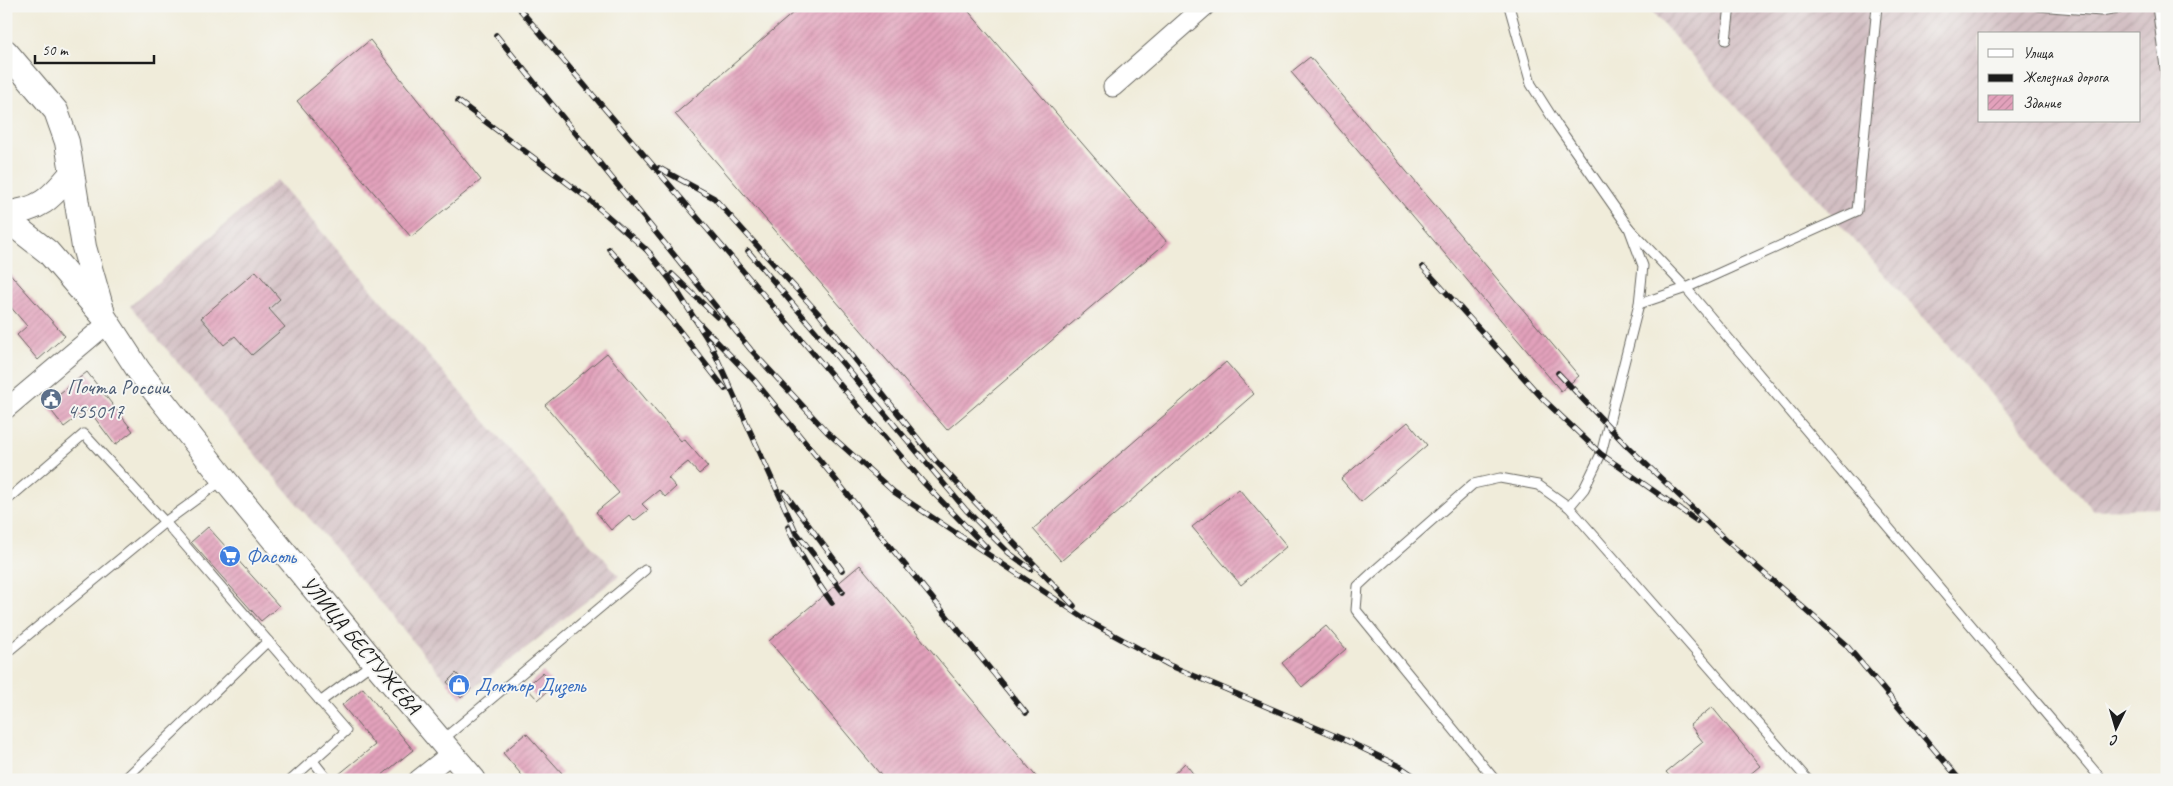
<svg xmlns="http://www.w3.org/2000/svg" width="2173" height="786" font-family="Caveat,sans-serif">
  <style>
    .industrial { fill: url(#industrial-furrows); fill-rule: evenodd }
    .building { fill: url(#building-hatch) }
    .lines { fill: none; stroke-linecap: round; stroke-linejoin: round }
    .service-casing { stroke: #66655e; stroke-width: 11 }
    .minor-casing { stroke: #66655e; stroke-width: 21 }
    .tertiary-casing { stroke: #66655e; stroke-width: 26 }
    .service { stroke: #fff; stroke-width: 9 }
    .minor { stroke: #fff; stroke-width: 19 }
    .tertiary { stroke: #fff; stroke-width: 24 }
    .rail-casing { stroke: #1c1c1c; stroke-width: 5.5 }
    .rail { stroke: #f6f6f2; stroke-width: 4; stroke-dasharray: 11; stroke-linecap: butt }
    .labels { text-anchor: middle; stroke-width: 4; stroke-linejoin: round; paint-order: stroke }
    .service-label { font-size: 21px; fill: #4e5e75; stroke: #f6f6f2; text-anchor: start }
    .shop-label { font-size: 21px; fill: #366cbe; stroke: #f6f6f2; text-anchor: start }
    .street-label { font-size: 21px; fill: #1c1c1c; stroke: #f6f6f2 }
  </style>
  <defs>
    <pattern id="industrial-furrows" width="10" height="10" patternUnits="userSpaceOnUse" patternTransform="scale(1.25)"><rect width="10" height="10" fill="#d2bec2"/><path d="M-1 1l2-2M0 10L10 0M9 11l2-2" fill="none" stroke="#b4a3a6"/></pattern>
    <pattern id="building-hatch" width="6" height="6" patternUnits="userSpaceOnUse" patternTransform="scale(1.25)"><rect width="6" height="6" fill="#e2a1bb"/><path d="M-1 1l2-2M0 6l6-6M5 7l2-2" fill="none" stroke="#c18aa0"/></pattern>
  </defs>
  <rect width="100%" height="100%" fill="#f6f6f2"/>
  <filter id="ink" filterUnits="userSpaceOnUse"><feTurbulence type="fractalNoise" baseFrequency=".02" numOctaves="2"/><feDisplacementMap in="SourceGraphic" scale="10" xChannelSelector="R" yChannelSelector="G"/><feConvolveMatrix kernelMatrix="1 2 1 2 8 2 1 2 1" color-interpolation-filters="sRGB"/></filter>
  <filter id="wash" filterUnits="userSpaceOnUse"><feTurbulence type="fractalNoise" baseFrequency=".0096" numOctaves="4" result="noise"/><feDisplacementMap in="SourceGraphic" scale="20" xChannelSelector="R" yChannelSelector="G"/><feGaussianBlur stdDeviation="1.12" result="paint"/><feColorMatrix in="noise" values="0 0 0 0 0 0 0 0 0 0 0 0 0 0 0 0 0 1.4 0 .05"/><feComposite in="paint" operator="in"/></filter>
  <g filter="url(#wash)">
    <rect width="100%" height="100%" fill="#f0ecda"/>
    <g class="industrial">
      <path d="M1647 6H2167V508L2093 510ZM1979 34H2139V121H1979Z"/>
      <polygon points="277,180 619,576 461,698 130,306"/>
    </g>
    <g id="blocks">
      <g class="building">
        <polygon points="801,6 964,6 1167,242 947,430 675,114"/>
        <polygon points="370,40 481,180 411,237 297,101"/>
        <polygon points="1310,57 1579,376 1561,391 1291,72"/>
        <polygon points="6,269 65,336 38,360 17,335 27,326 8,304 6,306"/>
        <polygon points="256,271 280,299 269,309 285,327 252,355 235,336 224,345 201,318"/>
        <polygon points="607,353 681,441 684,439 708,467 699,474 688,462 668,478 676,487 665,497 659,490 642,504 648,510 634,521 629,515 611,530 596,512 619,493 545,405"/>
        <polygon points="1226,362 1254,394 1061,561 1033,529"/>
        <polygon points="87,372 133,431 115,445 88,409 64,427 46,404"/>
        <polygon points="1408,422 1427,445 1361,502 1341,479"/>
        <polygon points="1239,489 1287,546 1241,585 1192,527"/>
        <polygon points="208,527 279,606 261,621 191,542"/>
        <polygon points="860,565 1039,780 885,780 769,641"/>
        <polygon points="1326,626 1346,649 1302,687 1282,663"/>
        <polygon points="543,672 550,680 543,686 548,691 538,700 526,687"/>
        <polygon points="456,673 471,689 461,698 447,682"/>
        <polygon points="363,688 413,750 376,780 341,780 338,775 375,745 342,705"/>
        <polygon points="1712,707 1760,766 1743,780 1673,780 1666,772 1703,742 1690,725"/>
        <polygon points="526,733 562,773 553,780 526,780 503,753"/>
        <polygon points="1185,763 1198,780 1167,780"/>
      </g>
    </g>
  </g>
  <g filter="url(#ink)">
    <use href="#blocks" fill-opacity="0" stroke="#66655e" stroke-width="1"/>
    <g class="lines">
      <g class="service-casing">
        <g id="service">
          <polyline points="1509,6 1531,84 1557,125 1629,228 1643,266 1639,304 1601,454 1584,489 1569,507"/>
          <polyline points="2038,6 2101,11 2128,6"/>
          <polyline points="2157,6 2167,83"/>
          <polyline points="1726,40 1730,6"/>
          <polyline points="1629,228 1686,288 2102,780"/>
          <polyline points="1639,304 1686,288 1857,211 1877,6"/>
          <polyline points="6,501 84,434 165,522 346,731 291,780"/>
          <polyline points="6,653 165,522 224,479"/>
          <polyline points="320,702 374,662"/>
          <polyline points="441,741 645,570"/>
          <polyline points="313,761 328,780"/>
          <polyline points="124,780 268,641"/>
          <polyline points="1495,780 1356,610 1358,586 1373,572 1473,484 1500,478 1538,485 1569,507 1808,780"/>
        </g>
      </g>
      <g class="minor-casing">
        <g id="minor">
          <polyline points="1113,87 1205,6"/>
          <polyline points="6,409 108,323"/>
          <polyline points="418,780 452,753"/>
        </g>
      </g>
      <g class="tertiary-casing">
        <g id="tertiary">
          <polyline points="6,52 56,111 67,142 84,247 102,310"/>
          <path d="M6 213C39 211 51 198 71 174"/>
          <polyline points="6,219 48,252 104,317 139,371 224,479 374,662 474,780"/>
        </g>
      </g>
      <use href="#service" class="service"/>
      <use href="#minor" class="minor"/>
      <use href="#tertiary" class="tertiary"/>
      <g class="rail-casing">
        <g id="rail">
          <polyline points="517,6 923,482 987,548"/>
          <polyline points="496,35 751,350 827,432 894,492 1090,622 1169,665 1345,740 1401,767 1420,780"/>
          <polyline points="458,101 586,197 650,253"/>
          <polyline points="659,168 714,198 820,315 935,460 1074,606"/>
          <polyline points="609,249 672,321 725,389"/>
          <polyline points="646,249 671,281 711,345 796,532 843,592"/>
          <polyline points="748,251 966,510 1009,553 1031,569"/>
          <polyline points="1423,267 1544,400 1601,454 1697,521"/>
          <polyline points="672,274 717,317"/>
          <polyline points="693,317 755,381 1026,713"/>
          <polyline points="1558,373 1628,447 1726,540 1846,645 1960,780"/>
          <polyline points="784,492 842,570"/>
          <path d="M788 527C799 555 814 578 832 603"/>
        </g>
      </g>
      <use href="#rail" class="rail"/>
    </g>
  </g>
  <defs>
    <g id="civic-disc" transform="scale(1.125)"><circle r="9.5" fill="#5c6f8a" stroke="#f6f6f2"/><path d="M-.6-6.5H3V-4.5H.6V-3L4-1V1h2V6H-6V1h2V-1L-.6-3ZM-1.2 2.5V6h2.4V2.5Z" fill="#fff"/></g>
    <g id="supermarket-disc" transform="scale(1.125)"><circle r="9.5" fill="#3f7fe0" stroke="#f6f6f2"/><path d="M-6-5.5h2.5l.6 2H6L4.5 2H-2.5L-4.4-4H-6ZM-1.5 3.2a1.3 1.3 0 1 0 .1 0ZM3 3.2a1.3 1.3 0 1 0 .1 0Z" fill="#fff"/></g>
    <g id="shop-disc" transform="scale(1.125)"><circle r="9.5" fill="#3f7fe0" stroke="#f6f6f2"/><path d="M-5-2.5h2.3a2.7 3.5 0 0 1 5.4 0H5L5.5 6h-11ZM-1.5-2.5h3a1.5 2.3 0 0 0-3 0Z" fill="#fff"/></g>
  </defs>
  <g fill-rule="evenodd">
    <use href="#civic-disc" x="51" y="399"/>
    <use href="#supermarket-disc" x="230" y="556"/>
    <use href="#shop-disc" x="459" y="685"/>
  </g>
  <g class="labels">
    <g class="service-label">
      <text x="67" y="394">Почта России<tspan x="67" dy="24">455017</tspan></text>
    </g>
    <g class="shop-label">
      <text x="246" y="563">Фасоль</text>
      <text x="475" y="692">Доктор Дизель</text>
    </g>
    <g class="street-label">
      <text transform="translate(361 645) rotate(50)" y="7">УЛИЦА БЕСТУЖЕВА</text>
    </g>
  </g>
  <rect width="2173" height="786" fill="none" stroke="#f6f6f2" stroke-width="25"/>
  <rect x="1978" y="32" width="162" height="90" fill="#f6f6f2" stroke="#9f9f9c"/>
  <rect x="1988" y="49" width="25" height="8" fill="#ffffff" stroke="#9f9f9c"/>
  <text x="2023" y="58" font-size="15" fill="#1c1c1c">Улица</text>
  <rect x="1988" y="74" width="25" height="8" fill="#1c1c1c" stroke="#9f9f9c"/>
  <text x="2023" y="82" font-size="15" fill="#1c1c1c">Железная дорога</text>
  <rect x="1988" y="95" width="25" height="15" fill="url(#building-hatch)" stroke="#9f9f9c"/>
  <text x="2023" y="108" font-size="15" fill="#1c1c1c">Здание</text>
  <g transform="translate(2116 728) rotate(185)" stroke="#f6f6f2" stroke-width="4" paint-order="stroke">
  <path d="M0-4L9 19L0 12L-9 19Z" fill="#1c1c1c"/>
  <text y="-8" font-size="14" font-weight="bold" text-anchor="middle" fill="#1c1c1c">С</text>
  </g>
  <path d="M35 55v8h119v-8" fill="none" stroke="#1c1c1c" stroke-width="2.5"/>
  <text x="42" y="55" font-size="15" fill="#1c1c1c" stroke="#f6f6f2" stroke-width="4" paint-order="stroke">50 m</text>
</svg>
